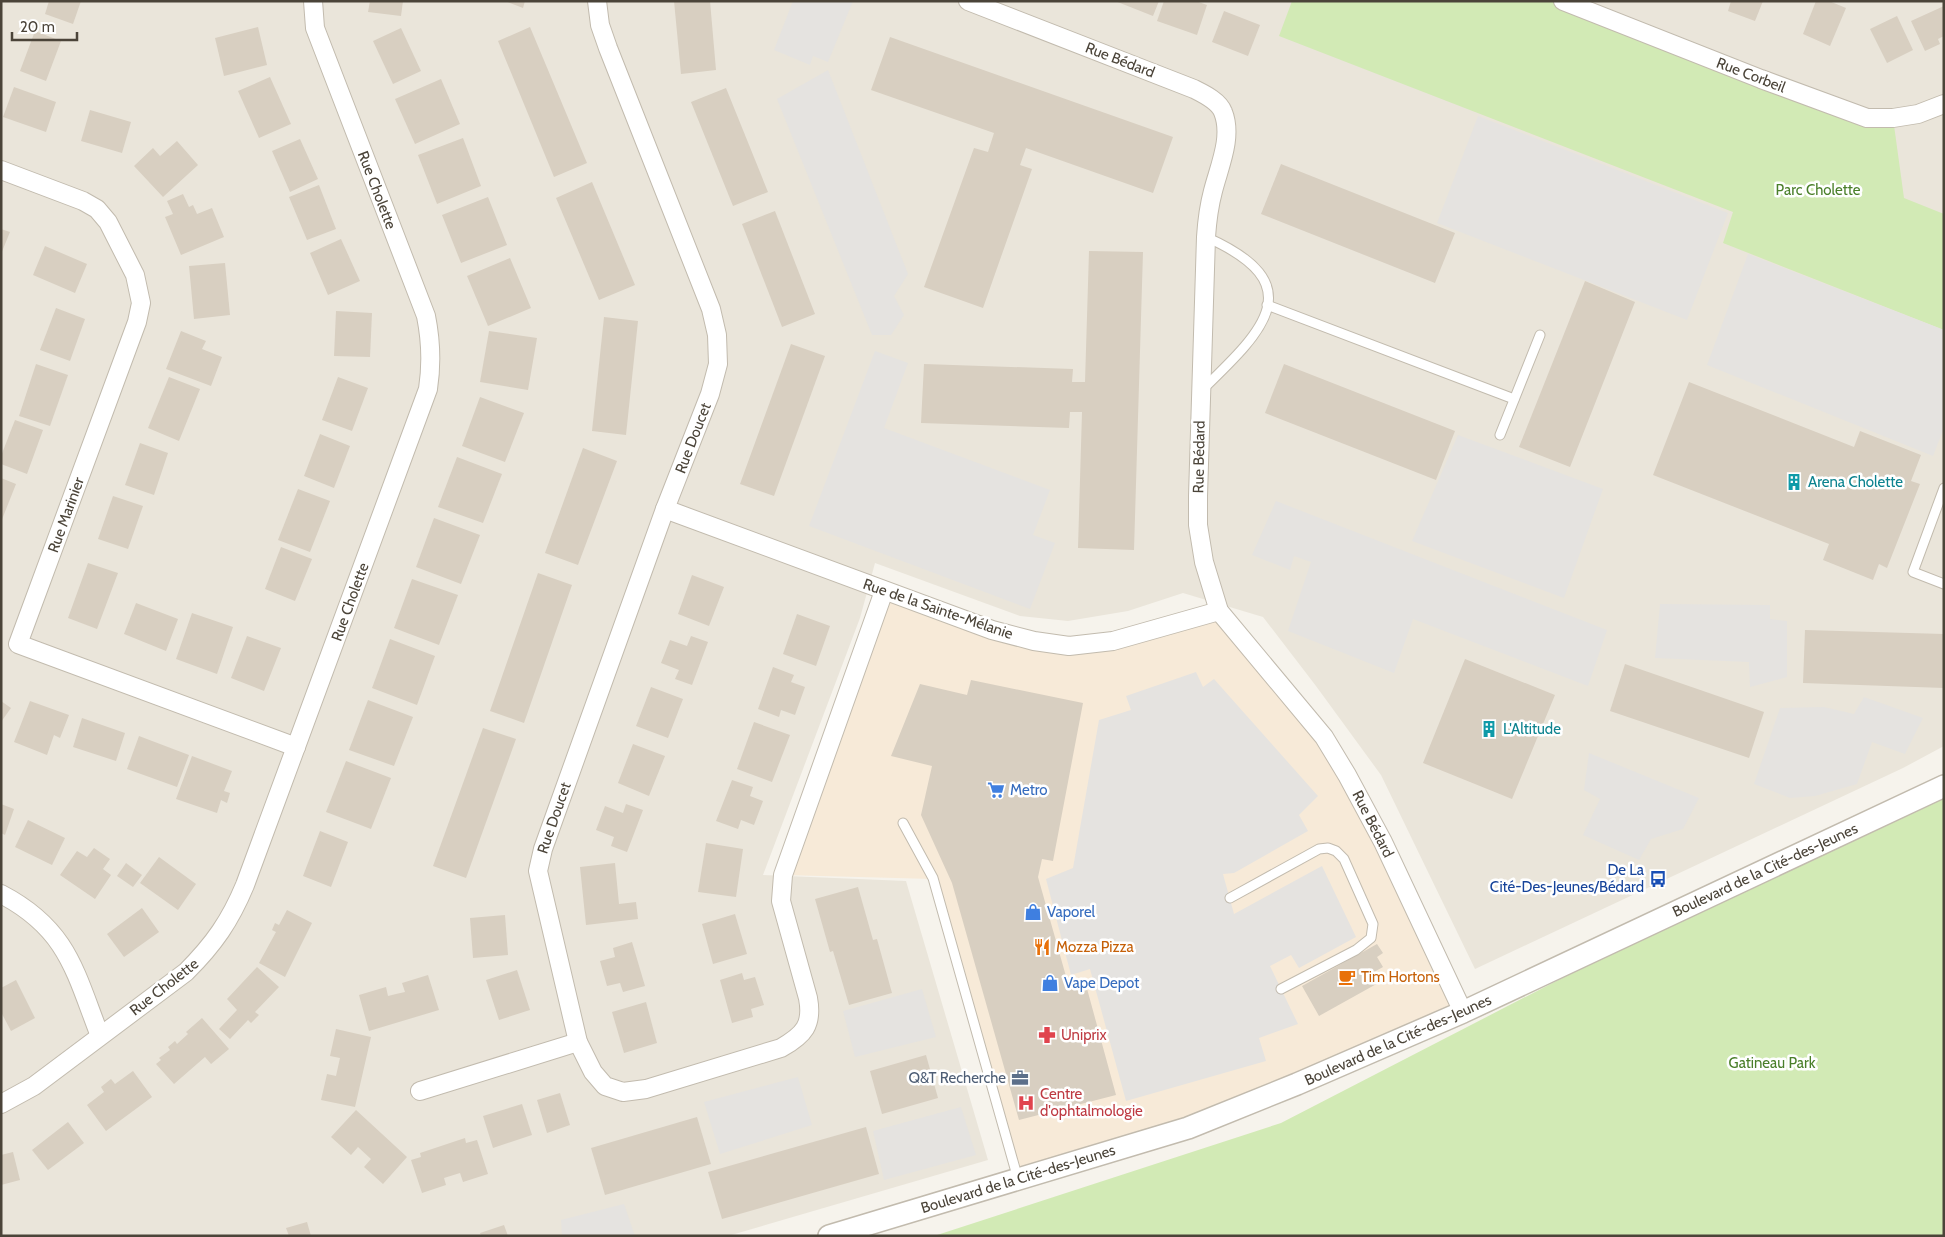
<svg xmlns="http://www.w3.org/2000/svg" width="1945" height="1237" font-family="Cabin,sans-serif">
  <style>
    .residential { fill: #eae5da }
    .commercial { fill: #f7ead8 }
    .green { fill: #d2eab5 }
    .parking { fill: #e5e3e0 }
    .building { fill: #d8cfc1 }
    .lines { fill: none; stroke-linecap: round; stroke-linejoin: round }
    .service-casing { stroke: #c2bbae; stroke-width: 11 }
    .minor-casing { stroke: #c2bbae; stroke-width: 20 }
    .tertiary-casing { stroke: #c2bbae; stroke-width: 24 }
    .service { stroke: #fff; stroke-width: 9 }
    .minor { stroke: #fff; stroke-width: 18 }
    .tertiary { stroke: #fff; stroke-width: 21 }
    .labels { text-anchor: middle; stroke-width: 5; stroke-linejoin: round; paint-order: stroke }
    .street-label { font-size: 15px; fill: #4b4439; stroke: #fff }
    .park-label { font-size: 15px; fill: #4a7f2a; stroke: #fff }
    .culture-label { font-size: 15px; fill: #0d838f; stroke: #fff; text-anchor: start }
    .shop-label { font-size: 15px; fill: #366cbe; stroke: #fff; text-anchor: start }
    .transit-label { font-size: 15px; fill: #164399; stroke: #fff; text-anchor: end }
    .food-label { font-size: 15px; fill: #c56008; stroke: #fff; text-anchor: start }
    .health-label { font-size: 15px; fill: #be3a42; stroke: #fff; text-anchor: start }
    .service-label { font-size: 15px; fill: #4e5e75; stroke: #fff; text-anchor: end }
  </style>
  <rect width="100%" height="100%" fill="#f6f3ec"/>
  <polygon class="residential" points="1,1 1944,1 1944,746 1903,768 1475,969 1381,775 1316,686 1263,617 1183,593 1128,611 1068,621 1020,616 875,563 860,618 763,875 906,881 988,1160 728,1236 1,1236"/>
  <polygon class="commercial" points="884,591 1069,646 1219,611 1324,737 1463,1012 1325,1071 1018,1179 933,879 783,875"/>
  <g class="green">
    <polygon points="1292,1 1563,1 1893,118 1904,198 1944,214 1944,330 1723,243 1733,212 1279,36"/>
    <polygon points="1944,781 1944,1236 934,1236 1281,1123"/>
  </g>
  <g class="parking">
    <polygon points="793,1 853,1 828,62 813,56 810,65 774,50"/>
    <polygon points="828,70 908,274 894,296 904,315 891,335 872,335 777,99"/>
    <polygon points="1478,116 1728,213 1687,320 1437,223"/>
    <polygon points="1748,254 1944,330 1944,428 1933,456 1707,365"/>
    <polygon points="875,351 908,363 884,428 1050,490 1033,535 1055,543 1030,609 809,526"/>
    <polygon points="1458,435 1603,489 1564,598 1412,541"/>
    <polygon points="1276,501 1607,630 1588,686 1413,619 1394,673 1288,631 1311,562 1294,556 1290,570 1252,555"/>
    <polygon points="1660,604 1770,605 1770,619 1787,621 1787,677 1750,687 1749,662 1655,658"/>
    <polygon points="1196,672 1203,687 1214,679 1318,796 1299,815 1308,831 1234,873 1223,874 1234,914 1322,866 1356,937 1299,968 1291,955 1270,966 1298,1024 1259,1038 1266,1061 1126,1101 1090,969 1071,975 1046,879 1073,868 1099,720 1131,710 1126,696"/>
    <polygon points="1864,697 1923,718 1905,754 1872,742 1857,784 1815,796 1790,798 1754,784 1780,708 1824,707 1854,714"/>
    <polygon points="1589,753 1699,798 1683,829 1651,839 1639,860 1583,835 1600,799 1584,790"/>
    <polygon points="922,989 936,1037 855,1057 843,1011"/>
    <polygon points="798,1077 812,1125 720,1154 704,1102"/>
    <polygon points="961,1107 976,1155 884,1180 873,1131"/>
    <polygon points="624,1204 635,1236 562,1236 561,1220"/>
  </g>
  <g class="building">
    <polygon points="49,1 81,1 73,24 45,14"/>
    <polygon points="370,1 403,1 401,16 368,12"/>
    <polygon points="505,1 525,1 523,8"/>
    <polygon points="674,1 710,1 716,70 681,74"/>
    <polygon points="1115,1 1159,1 1153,16"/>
    <polygon points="1164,1 1196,1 1207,5 1197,35 1157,21"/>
    <polygon points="1731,1 1763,1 1755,21 1728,11"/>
    <polygon points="1816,1 1829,1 1846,8 1830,46 1803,34"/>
    <polygon points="1944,6 1944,36 1938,39 1940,44 1925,51 1911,21"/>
    <polygon points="1224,11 1260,25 1248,56 1212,42"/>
    <polygon points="1897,16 1913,50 1887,63 1870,29"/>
    <polygon points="258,27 267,65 224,76 215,38"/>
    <polygon points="530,27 587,163 554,177 498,41"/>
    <polygon points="401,28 421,71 393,84 373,41"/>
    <polygon points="35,31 61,41 46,81 20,71"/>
    <polygon points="890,37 1173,137 1153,193 1026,148 1020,165 1032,169 983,308 924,287 974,148 988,152 994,133 871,90"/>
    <polygon points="270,77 291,124 259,138 238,91"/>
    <polygon points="441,79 460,124 415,144 395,99"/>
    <polygon points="14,87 56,102 46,132 3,117"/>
    <polygon points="726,88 768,192 733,206 691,102"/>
    <polygon points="90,110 131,122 122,153 81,141"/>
    <polygon points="463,138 481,186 437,204 418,155"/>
    <polygon points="300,139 318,179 290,192 272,151"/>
    <polygon points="177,141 198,165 163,197 134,166 153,148 160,156"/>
    <polygon points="1281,164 1455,233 1435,283 1261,214"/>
    <polygon points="592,182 635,285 599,300 556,198"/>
    <polygon points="319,185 336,229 307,240 289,197"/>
    <polygon points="183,194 189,207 193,205 197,214 212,208 224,237 181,255 165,217 173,214 167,201"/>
    <polygon points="488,197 507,245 461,263 442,215"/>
    <polygon points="775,211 815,314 782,327 742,224"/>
    <polygon points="1,229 10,232 1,254"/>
    <polygon points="341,239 360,281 328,295 310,253"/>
    <polygon points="45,246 87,264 75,293 33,275"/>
    <polygon points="1089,251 1143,252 1134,550 1078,548 1082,412 1070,412 1069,428 921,423 924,364 1073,369 1072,382 1085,382"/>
    <polygon points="510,258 531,308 488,326 467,276"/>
    <polygon points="225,263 230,315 194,319 189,266"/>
    <polygon points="1585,281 1635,302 1570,467 1519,447"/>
    <polygon points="56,308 85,319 70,361 40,350"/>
    <polygon points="336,311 372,313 370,357 334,356"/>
    <polygon points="604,317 638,321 626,435 592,431"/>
    <polygon points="181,331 206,341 202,349 222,357 211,386 166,369"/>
    <polygon points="489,331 537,338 528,390 480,382"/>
    <polygon points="791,344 825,356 774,496 740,484"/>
    <polygon points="36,364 68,375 50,426 19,416"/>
    <polygon points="1284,364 1455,431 1436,480 1265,413"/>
    <polygon points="169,377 200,389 179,441 148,428"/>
    <polygon points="338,377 368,388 352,431 322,420"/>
    <polygon points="1689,382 1854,447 1860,431 1921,455 1911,481 1920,484 1887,568 1879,564 1873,580 1823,560 1829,544 1653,475"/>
    <polygon points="480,397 524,413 505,462 462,446"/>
    <polygon points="15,420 43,430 27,474 1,464 1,456"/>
    <polygon points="320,434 350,446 334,488 304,476"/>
    <polygon points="140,443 168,453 154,495 125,485"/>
    <polygon points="583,448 617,461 578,565 545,553"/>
    <polygon points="457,457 502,474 483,523 438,507"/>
    <polygon points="1,478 16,484 1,522"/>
    <polygon points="298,489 330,501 310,552 278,540"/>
    <polygon points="113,496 143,506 128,549 98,539"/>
    <polygon points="434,518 480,535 461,584 416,567"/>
    <polygon points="281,547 312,559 295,601 265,589"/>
    <polygon points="88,563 118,573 97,629 68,618"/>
    <polygon points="538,573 572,585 524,723 490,711"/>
    <polygon points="692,575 724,587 709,626 678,614"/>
    <polygon points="412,579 458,595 439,645 394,628"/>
    <polygon points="136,603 178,619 166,651 124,634"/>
    <polygon points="192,613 233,627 217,674 176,659"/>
    <polygon points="797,614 830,626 816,666 783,654"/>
    <polygon points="1805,630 1944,634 1944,688 1803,683"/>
    <polygon points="247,636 281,648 264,691 231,678"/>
    <polygon points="691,636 708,642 692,685 675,679 679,670 661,663 670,640 687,646"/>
    <polygon points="390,639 435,656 417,705 372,688"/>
    <polygon points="1465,659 1555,695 1512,799 1423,763"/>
    <polygon points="1625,664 1764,712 1749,758 1610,711"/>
    <polygon points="773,667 794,675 791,682 805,687 795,715 781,710 779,717 758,709"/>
    <polygon points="971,680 1083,703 1053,861 1042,859 1038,877 1069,987 1086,985 1116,1095 1019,1120 952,883 921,815 932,766 891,756 920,684 967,695"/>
    <polygon points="651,687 683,699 668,738 636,726"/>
    <polygon points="368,700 413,717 394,766 349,750"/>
    <polygon points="1,701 11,708 1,722"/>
    <polygon points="30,701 69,715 60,738 54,735 47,755 14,742"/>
    <polygon points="82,718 125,733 116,761 73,747"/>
    <polygon points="754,722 790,735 772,782 737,769"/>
    <polygon points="483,728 516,739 466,878 433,866"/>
    <polygon points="139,736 189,755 177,787 127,769"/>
    <polygon points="633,744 665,756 649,796 618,783"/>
    <polygon points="192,756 232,771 224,791 230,793 227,803 221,800 217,813 176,799"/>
    <polygon points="346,761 391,778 371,829 326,812"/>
    <polygon points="732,780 753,787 750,796 763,801 754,825 741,820 738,829 716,821"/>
    <polygon points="1,804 14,809 5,835 1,833"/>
    <polygon points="626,804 643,810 627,852 611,846 614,837 596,830 605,806 623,813"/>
    <polygon points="28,820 65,838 52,865 15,847"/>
    <polygon points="320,831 348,842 331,887 303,876"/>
    <polygon points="706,843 743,849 736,897 698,892"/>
    <polygon points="94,848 110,859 103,869 111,875 95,899 60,875 77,851 87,857"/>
    <polygon points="159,857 196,884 178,910 140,883"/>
    <polygon points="126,863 142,875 133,887 117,876"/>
    <polygon points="615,863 619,904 636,902 638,919 586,925 580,867"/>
    <polygon points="858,887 873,940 877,939 892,993 849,1005 833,951 830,952 815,899"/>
    <polygon points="142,908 159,932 124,957 107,934"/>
    <polygon points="287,910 312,923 285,977 259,963 276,932 272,930 275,923 279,925"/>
    <polygon points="735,914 747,954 713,964 702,924"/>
    <polygon points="505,915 508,955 473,958 470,918"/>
    <polygon points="632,942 645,986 623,992 620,983 607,986 600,961 615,957 613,948"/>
    <polygon points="1377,944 1383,953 1377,957 1383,967 1374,972 1380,982 1319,1016 1302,986"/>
    <polygon points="257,967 279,987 255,1012 259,1015 251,1023 248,1020 230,1039 219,1029 237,1010 227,999"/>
    <polygon points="517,970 530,1010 499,1020 486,980"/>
    <polygon points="742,973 744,980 755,977 764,1005 751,1009 753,1017 732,1023 720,980"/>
    <polygon points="428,975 439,1010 369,1031 359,995 386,987 388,996 396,994 405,992 402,983"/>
    <polygon points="16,980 35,1018 11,1031 1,1012 1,988"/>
    <polygon points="646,1002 657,1043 624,1053 612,1012"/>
    <polygon points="202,1018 229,1049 211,1064 205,1057 174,1084 156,1064 161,1060 159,1058 170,1050 168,1047 175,1041 177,1044 188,1034 186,1032"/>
    <polygon points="336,1029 371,1037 355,1107 321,1100 327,1074 336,1076 340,1058 330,1056"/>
    <polygon points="926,1055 938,1098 882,1114 870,1071"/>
    <polygon points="133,1071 152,1097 106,1131 87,1105 104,1092 101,1087 111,1079 115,1084"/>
    <polygon points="560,1093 570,1125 547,1133 537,1100"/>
    <polygon points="522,1104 532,1135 493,1148 483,1116"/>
    <polygon points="356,1110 407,1157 383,1184 364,1167 371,1159 358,1147 351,1155 331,1137"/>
    <polygon points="697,1117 711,1164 605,1195 591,1148"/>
    <polygon points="68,1122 84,1143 48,1170 32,1150"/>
    <polygon points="866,1127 879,1174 722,1219 708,1172"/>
    <polygon points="465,1138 466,1143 477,1140 488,1174 463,1182 460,1173 444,1178 446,1185 422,1193 411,1160 421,1157 420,1153"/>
    <polygon points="13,1152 20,1180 1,1185 1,1155"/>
    <polygon points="307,1222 311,1236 289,1236 286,1228"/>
    <polygon points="504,1225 508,1236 481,1236 480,1233"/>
  </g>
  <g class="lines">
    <g class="service-casing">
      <g id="service">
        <polyline points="1267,305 1514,399"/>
        <path d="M1203 389C1264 330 1312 284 1206 237"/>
        <polyline points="1500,435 1540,335"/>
        <polyline points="1944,488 1913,572 1944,584"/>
        <polyline points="903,823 933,878 1018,1179"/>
        <polyline points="1230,898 1319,849 1328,848 1336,851 1344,859 1373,924 1371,938 1356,950 1281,989"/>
      </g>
    </g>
    <g class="minor-casing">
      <g id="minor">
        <path d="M597 1 600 25 608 48 711 309 717 335 718 364 710 394 665 509 543 849 538 871 578 1042 593 1072 605 1086 623 1092 646 1089 781 1048C804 1035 813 1025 808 998L781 901 783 875 884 591"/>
        <path d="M968 1 1194 89C1204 94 1219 101 1223 112 1233 137 1219 167 1213 191 1209 206 1207 222 1206 237L1198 496V525L1204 562 1219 611 1324 737 1347 775 1383 842 1463 1012"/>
        <polyline points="1563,1 1761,79 1867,118 1893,118 1918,114 1944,104"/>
        <polyline points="1,170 83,201 97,209 108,222 135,275 141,303 137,322 18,644 296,747"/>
        <polyline points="665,509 992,630 1034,641 1069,646 1113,641 1219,611"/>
        <path d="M1 894C68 929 75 972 100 1036"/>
        <polyline points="420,1091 578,1042"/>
        <path d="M1 1104 34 1086 186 972C214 944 230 921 245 885L428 389C432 363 431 341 426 316L315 28 313 1"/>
      </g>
    </g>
    <g class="tertiary-casing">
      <polyline id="tertiary" points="829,1236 1188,1128 1297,1084 1463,1012 1944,786"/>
    </g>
    <use href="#service" class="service"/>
    <use href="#minor" class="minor"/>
    <use href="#tertiary" class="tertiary"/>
  </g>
  <defs>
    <g id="building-bare" transform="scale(1.35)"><path d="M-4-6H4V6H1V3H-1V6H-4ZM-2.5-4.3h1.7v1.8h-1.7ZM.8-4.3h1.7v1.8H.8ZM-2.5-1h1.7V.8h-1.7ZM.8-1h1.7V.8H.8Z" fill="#0f9aa8" stroke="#fff" stroke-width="2.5" paint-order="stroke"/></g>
    <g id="supermarket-bare" transform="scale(1.35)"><path d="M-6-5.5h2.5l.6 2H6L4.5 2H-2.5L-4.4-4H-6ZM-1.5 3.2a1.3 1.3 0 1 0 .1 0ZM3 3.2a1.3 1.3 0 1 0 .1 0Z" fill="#3f7fe0" stroke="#fff" stroke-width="2.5" paint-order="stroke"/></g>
    <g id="bus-bare" transform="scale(1.35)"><path d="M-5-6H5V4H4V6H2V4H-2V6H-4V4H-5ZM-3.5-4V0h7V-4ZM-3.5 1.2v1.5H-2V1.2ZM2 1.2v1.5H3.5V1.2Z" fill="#1a4fb4" stroke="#fff" stroke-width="2.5" paint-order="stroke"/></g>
    <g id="shop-bare" transform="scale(1.35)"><path d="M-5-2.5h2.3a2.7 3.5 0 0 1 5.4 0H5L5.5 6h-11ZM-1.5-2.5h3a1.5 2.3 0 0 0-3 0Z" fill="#3f7fe0" stroke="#fff" stroke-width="2.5" paint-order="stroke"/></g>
    <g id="restaurant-bare" transform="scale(1.35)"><path d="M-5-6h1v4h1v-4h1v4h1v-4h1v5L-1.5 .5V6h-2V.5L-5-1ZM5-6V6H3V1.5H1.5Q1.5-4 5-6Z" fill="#e8710a" stroke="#fff" stroke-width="2.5" paint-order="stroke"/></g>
    <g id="cafe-bare" transform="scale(1.35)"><path d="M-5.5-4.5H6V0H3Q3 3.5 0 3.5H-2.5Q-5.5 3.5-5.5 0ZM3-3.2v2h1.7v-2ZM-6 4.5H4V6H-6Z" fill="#e8710a" stroke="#fff" stroke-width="2.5" paint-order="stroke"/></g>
    <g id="pharmacy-bare" transform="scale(1.35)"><path d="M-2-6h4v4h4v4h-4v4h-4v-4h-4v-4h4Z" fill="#e0444e" stroke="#fff" stroke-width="2.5" paint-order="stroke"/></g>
    <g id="office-bare" transform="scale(1.35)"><path d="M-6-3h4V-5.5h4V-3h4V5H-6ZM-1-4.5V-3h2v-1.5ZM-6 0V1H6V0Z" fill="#5c6f8a" stroke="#fff" stroke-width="2.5" paint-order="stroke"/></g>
    <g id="hospital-bare" transform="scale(1.35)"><path d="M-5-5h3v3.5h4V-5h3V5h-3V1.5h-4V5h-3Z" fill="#e0444e" stroke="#fff" stroke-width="2.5" paint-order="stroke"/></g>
  </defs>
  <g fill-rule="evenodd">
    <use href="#building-bare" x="1794" y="482"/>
    <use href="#building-bare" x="1489" y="729"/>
    <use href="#supermarket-bare" x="996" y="790"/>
    <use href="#bus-bare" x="1658" y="879"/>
    <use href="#shop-bare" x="1033" y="912"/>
    <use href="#restaurant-bare" x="1042" y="947"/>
    <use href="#cafe-bare" x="1347" y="977"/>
    <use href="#shop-bare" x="1050" y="983"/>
    <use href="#pharmacy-bare" x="1047" y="1035"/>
    <use href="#office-bare" x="1020" y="1078"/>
    <use href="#hospital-bare" x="1026" y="1103"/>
  </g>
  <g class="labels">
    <g class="street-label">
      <text transform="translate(1120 60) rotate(21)" y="5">Rue Bédard</text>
      <text transform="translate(1751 75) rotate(21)" y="5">Rue Corbeil</text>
      <text transform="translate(377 190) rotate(69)" y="5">Rue Cholette</text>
      <text transform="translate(693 438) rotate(-69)" y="5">Rue Doucet</text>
      <text transform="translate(1199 457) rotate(-89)" y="5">Rue Bédard</text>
      <text transform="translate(66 515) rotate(-70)" y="5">Rue Marinier</text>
      <text transform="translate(350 602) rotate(-70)" y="5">Rue Cholette</text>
      <text transform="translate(938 609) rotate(19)" y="5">Rue de la Sainte-Mélanie</text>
      <text transform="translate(554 818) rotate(-71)" y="5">Rue Doucet</text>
      <text transform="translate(1373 824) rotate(63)" y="5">Rue Bédard</text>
      <text transform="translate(1765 870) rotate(-25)" y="5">Boulevard de la Cité-des-Jeunes</text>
      <text transform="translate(164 987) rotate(-38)" y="5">Rue Cholette</text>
      <text transform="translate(1398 1040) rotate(-24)" y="5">Boulevard de la Cité-des-Jeunes</text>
      <text transform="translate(1018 1179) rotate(-17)" y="5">Boulevard de la Cité-des-Jeunes</text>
    </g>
    <g class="park-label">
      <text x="1818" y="195">Parc Cholette</text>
      <text x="1772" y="1068">Gatineau Park</text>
    </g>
    <g class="culture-label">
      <text x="1808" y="487">Arena Cholette</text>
      <text x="1503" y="734">L'Altitude</text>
    </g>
    <g class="shop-label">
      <text x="1010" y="795">Metro</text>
      <text x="1047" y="917">Vaporel</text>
      <text x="1064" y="988">Vape Depot</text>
    </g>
    <g class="transit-label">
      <text x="1644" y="875">De La<tspan x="1644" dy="17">Cité-Des-Jeunes/Bédard</tspan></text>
    </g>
    <g class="food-label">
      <text x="1056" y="952">Mozza Pizza</text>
      <text x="1361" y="982">Tim Hortons</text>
    </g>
    <g class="health-label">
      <text x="1061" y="1040">Uniprix</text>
      <text x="1040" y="1099">Centre<tspan x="1040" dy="17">d'ophtalmologie</tspan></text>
    </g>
    <g class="service-label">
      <text x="1006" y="1083">Q&amp;T Recherche</text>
    </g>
  </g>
  <rect width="1945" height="1237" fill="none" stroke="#4b4439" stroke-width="5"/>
  <path d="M12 32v8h65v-8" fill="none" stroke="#4b4439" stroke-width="2.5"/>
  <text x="20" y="32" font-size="15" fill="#4b4439" stroke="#ffffff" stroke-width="4" paint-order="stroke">20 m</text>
</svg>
